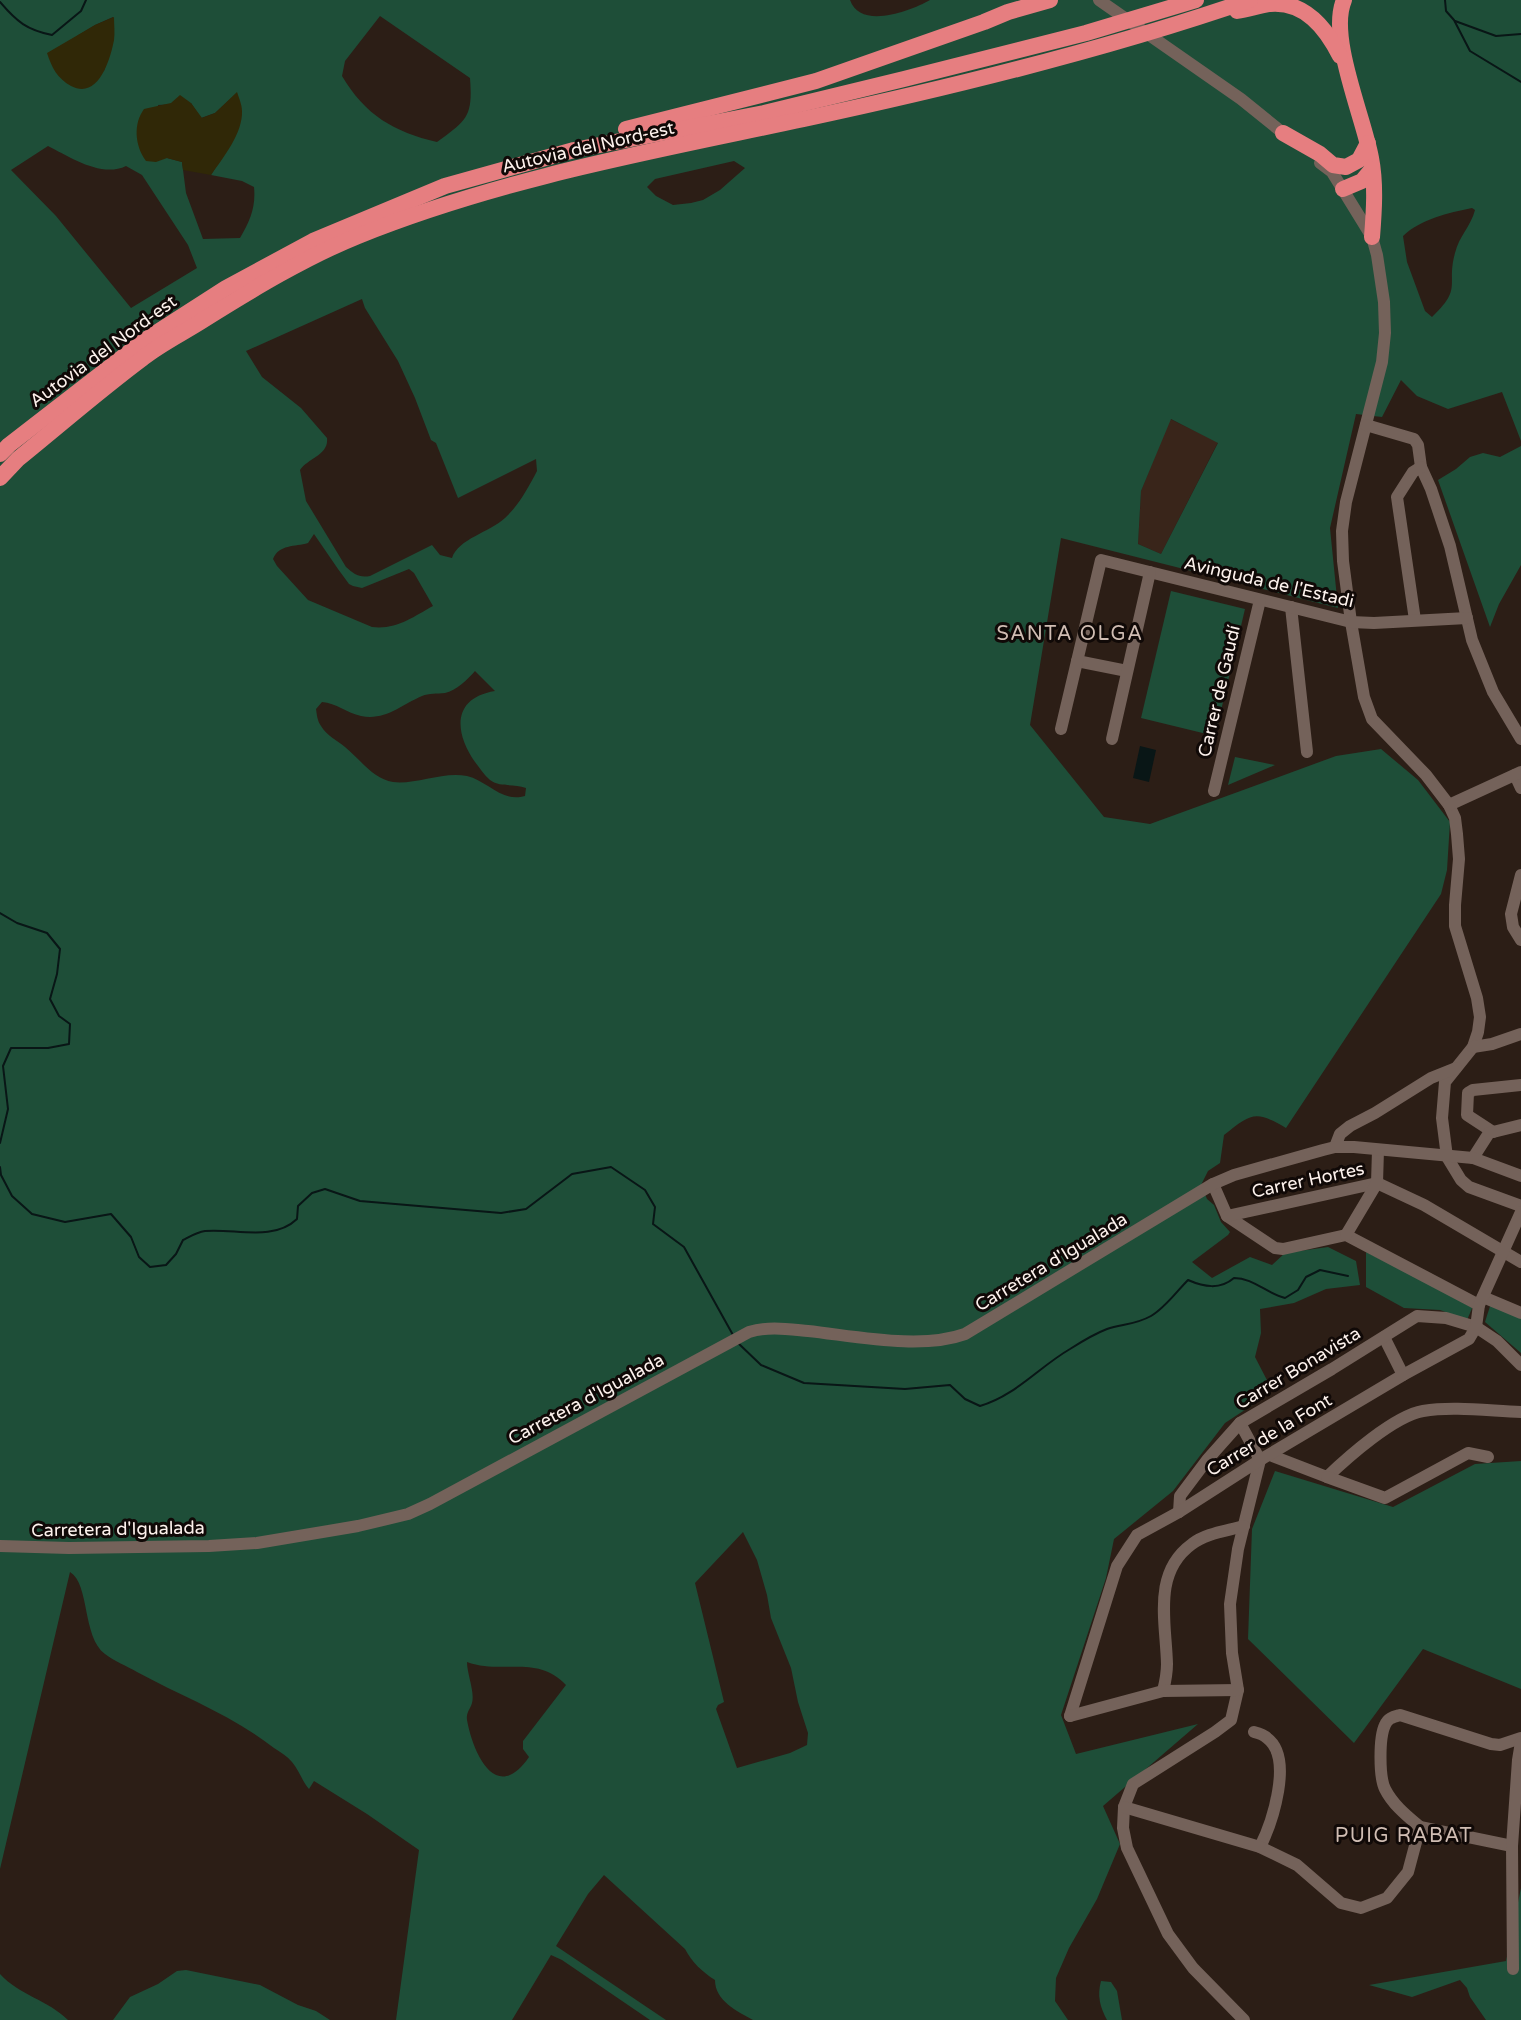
<svg xmlns="http://www.w3.org/2000/svg" width="1521" height="2020" font-family="'Varela Round',sans-serif">
  <style>
    .built { fill: #39251a }
    .green { fill: #1e4e38; fill-rule: evenodd }
    .sand { fill: #302807 }
    .water { fill: #091616 }
    .lines { fill: none; stroke-linecap: round; stroke-linejoin: round }
    .stream { stroke: #091616; stroke-width: 2 }
    .minor { stroke: #74625a; stroke-width: 12 }
    .highway { stroke: #e67e80; stroke-width: 16 }
    .labels { text-anchor: middle; stroke-width: 6; stroke-linejoin: round; paint-order: stroke }
    .street-label { font-size: 18px; fill: #fdf2ed; stroke: #100907 }
    .neighbourhood-label { font-size: 20px; letter-spacing: 1.5px; fill: #d0bdb3; stroke: #100907 }
  </style>
  <rect width="100%" height="100%" fill="#2c1e16"/>
  <polygon class="built" points="1170,419 1218,442 1161,554 1138,544 1141,491"/>
  <g class="green">
    <path d="M0 0H850C860 30 911 11 930 0H1521V441L1502 392 1448 409 1417 396 1401 380 1382 417 1356 414 1330 528 1338 608 1061 538 1030 725 1104 817 1150 824 1336 756 1381 749 1418 780 1450 822 1447 870 1441 894 1286 1128C1255 1110 1252 1113 1224 1135L1220 1163 1208 1171 1201 1185 1207 1199 1214 1205 1221 1222 1230 1232 1228 1235 1192 1262 1212 1278 1250 1257 1272 1265 1285 1253 1328 1247 1356 1261 1360 1285 1326 1289 1294 1303 1260 1309 1261 1333 1255 1357 1269 1384 1263 1398 1225 1423 1173 1491 1114 1539 1106 1578 1061 1715 1076 1754 1198 1724 1103 1806 1120 1844 1097 1899 1069 1948 1056 1978 1055 2001 1068 2020H753C737 2011 715 2001 715 1980 702 1972 692 1962 685 1949L604 1875 588 1894 556 1946 666 2020H650L562 1960 551 1955 512 2020H396L419 1850 367 1814 314 1781 309 1789C302 1781 299 1770 292 1762 287 1756 280 1752 274 1748 232 1715 183 1697 137 1672 127 1666 114 1661 105 1654 82 1637 90 1584 70 1572L0 1869ZM380 16 470 78C473 117 467 120 437 142 394 132 365 115 342 76L345 61ZM113 17 114 38 104 71 77 36 95 25ZM237 93 233 139 211 175 242 181 254 187C256 207 250 221 240 238L203 239 186 193 182 162 167 158 158 105 191 103 201 118 215 113ZM48 146C70 157 101 178 126 166L142 175 188 245 197 268 131 308 56 216 11 170ZM734 161 745 168 720 190 703 200 691 203 673 205 656 196 647 187 655 179ZM1472 208 1475 210C1471 226 1459 236 1455 253 1446 286 1463 288 1432 317L1425 311 1407 262 1403 236C1421 219 1448 213 1472 208ZM362 299 365 308 398 361 415 398 431 440 436 443 458 498 536 459 537 471C528 488 519 505 505 518 490 532 458 539 452 558L440 555 432 545 370 576C359 578 354 574 346 567L306 501 300 470C308 458 329 455 327 438L301 408 262 377 246 351ZM1171 419 1218 443 1161 554 1138 544 1141 491ZM314 534 338 569 349 584 353 586 362 588 409 569 414 573 433 606C413 617 396 630 372 627L308 600 277 566 273 559C279 544 295 547 308 543ZM475 671 495 691C452 698 454 732 475 762 480 768 484 775 490 780 501 788 514 783 526 788L525 796C502 803 488 781 467 776 443 771 415 785 393 782 373 779 360 759 345 747 337 740 327 736 321 726 317 720 317 715 316 709L322 702C336 703 347 713 361 716 385 721 401 705 422 696 429 693 437 694 445 693 456 691 468 679 475 671ZM743 1532 757 1560 767 1595 771 1618 791 1668 798 1702 808 1733 807 1745 790 1753 737 1768 716 1709 718 1705 724 1702 695 1583ZM467 1662C503 1675 537 1654 566 1685L523 1741V1749L529 1757C496 1805 473 1753 467 1720 466 1712 470 1710 472 1703 475 1692 467 1674 467 1662Z"/>
    <polygon points="1521,446 1521,565 1499,604 1490,627 1438,480 1456,469 1470,457 1483,453 1500,457"/>
    <polygon points="1171,591 1245,609 1215,736 1141,718"/>
    <polygon points="1235,757 1275,765 1228,785"/>
    <polygon points="1366,1252 1473,1306 1467,1320 1440,1310 1404,1308 1366,1287"/>
    <polygon points="1491,1303 1521,1317 1521,1353 1485,1322"/>
    <polygon points="1521,1461 1521,1689 1423,1649 1354,1743 1248,1639 1252,1529 1275,1471 1393,1507 1475,1464"/>
    <polygon points="1521,1888 1521,2020 1486,2020 1470,1997 1467,1988 1460,1980 1412,1997 1369,1985 1506,1961"/>
    <polygon points="186,1970 260,1985 298,2005 316,2011 330,2020 113,2020 130,1997 158,1984 177,1971"/>
    <path d="M0 1974C19 1995 48 2000 68 2020H0Z"/>
    <path d="M1101 1981 1111 1982 1117 1991 1122 2020H1107C1100 2007 1097 1996 1101 1981Z"/>
  </g>
  <g class="sand">
    <path d="M114 17C114 24 115 33 114 40 110 61 98 100 71 86 57 78 52 68 47 53L95 25Z"/>
    <path d="M237 92C239 98 242 105 242 111 243 133 223 158 211 175L183 170 182 162 167 158 156 162 146 161C135 146 133 124 144 109L171 103 180 95 191 103 202 118 215 113Z"/>
  </g>
  <polygon class="water" points="1140,746 1156,750 1149,782 1133,778"/>
  <g class="lines">
    <g class="stream">
      <polyline points="1445,0 1446,11 1454,20 1470,51 1521,82"/>
      <path d="M0 2C17 22 27 30 52 35L81 11 86 0"/>
      <polyline points="1455,21 1496,36 1521,34"/>
      <polyline points="0,913 17,923 47,933 60,949 57,974 50,999 59,1016 70,1024 69,1044 48,1048 11,1048 3,1066 8,1109 0,1143"/>
      <path d="M0 1167 1 1175 12 1196 32 1214 65 1222 111 1214 131 1237 139 1257 150 1267 166 1265 176 1254 183 1240C189 1237 197 1232 205 1231 234 1228 273 1242 297 1219L298 1206 312 1193 325 1189 360 1201 501 1213 526 1209 572 1174 611 1167 645 1190 655 1207 653 1224 684 1247 733 1335"/>
      <path d="M738 1343 761 1365 804 1383 905 1389 950 1385 965 1399 980 1406C1015 1396 1039 1367 1070 1349 1081 1342 1094 1334 1107 1329 1122 1324 1135 1325 1151 1316 1165 1308 1177 1291 1188 1280 1204 1287 1220 1290 1234 1278 1253 1278 1266 1293 1285 1298L1298 1290 1306 1277 1320 1270 1348 1276"/>
    </g>
    <g class="minor">
      <polyline points="1099,0 1241,99 1288,137"/>
      <polyline points="1320,163 1332,172 1372,237 1377,255 1384,302 1385,333 1382,362 1346,502 1342,531 1343,561 1351,622 1364,697 1372,719 1426,775 1449,805 1455,818 1457,834 1459,859 1455,905 1455,926 1477,998 1480,1017 1478,1032 1473,1047 1445,1082 1442,1118 1447,1157 1461,1180 1469,1187 1521,1206"/>
      <polyline points="1366,425 1414,439 1418,445 1421,467 1431,489 1450,546 1472,640 1493,692 1521,739"/>
      <polyline points="1291,607 1307,752"/>
      <polyline points="1415,620 1397,497 1413,472 1421,467"/>
      <polyline points="1077,661 1127,671"/>
      <polyline points="1061,729 1101,560 1351,622 1374,623 1467,618"/>
      <polyline points="1112,739 1150,572"/>
      <polyline points="1515,775 1521,788"/>
      <polyline points="1214,791 1260,600"/>
      <polyline points="1449,805 1521,772"/>
      <polyline points="1521,875 1511,914 1513,927 1521,940"/>
      <polyline points="1473,1047 1492,1044 1521,1034"/>
      <polyline points="1493,1132 1467,1115 1468,1093 1473,1090 1521,1085"/>
      <polyline points="1335,1147 1340,1134 1350,1126 1375,1113 1431,1078 1456,1068"/>
      <polyline points="1473,1158 1489,1133 1521,1125"/>
      <polyline points="1213,1184 1227,1216 1275,1248 1283,1249 1346,1235 1479,1305"/>
      <polyline points="1227,1216 1377,1183 1424,1205 1521,1262"/>
      <polyline points="1346,1235 1377,1183 1378,1150"/>
      <polyline points="1483,1297 1521,1313"/>
      <polyline points="1384,1337 1403,1375"/>
      <polyline points="1240,1423 1260,1460 1238,1549 1230,1604 1232,1653 1238,1690 1231,1720 1215,1732 1133,1784 1124,1807 1123,1828 1127,1848 1168,1934 1193,1968 1244,2020"/>
      <path d="M1270 1455 1327 1477C1348 1457 1394 1416 1423 1411 1453 1406 1490 1411 1521 1412"/>
      <polyline points="1327,1477 1385,1498 1468,1453 1488,1457"/>
      <polyline points="1179,1512 1180,1496 1207,1460 1240,1423 1332,1369 1417,1316 1446,1318 1476,1327 1497,1341 1521,1365"/>
      <path d="M0 1546 69 1548 209 1546 257 1543 358 1526 408 1514 430 1504 749 1332C769 1326 787 1329 808 1331 855 1336 921 1350 965 1334L1213 1184 1234 1175 1323 1150 1335 1147H1354L1473 1158 1521 1176"/>
      <path d="M1163 1691C1165 1683 1167 1673 1167 1664 1166 1622 1152 1573 1192 1544 1206 1533 1227 1531 1244 1526"/>
      <polyline points="1070,1716 1117,1566 1137,1535 1179,1512 1260,1460 1403,1375 1469,1339 1476,1327 1479,1305 1521,1212"/>
      <polyline points="1070,1716 1163,1691 1238,1690"/>
      <path d="M1254 1732C1258 1733 1264 1735 1267 1738 1294 1758 1272 1823 1260 1847"/>
      <polyline points="1124,1807 1260,1847 1297,1865 1341,1903 1361,1908 1387,1898 1408,1872 1420,1827 1512,1846"/>
      <path d="M1420 1827C1407 1816 1393 1805 1385 1789 1379 1777 1379 1737 1385 1725 1388 1718 1393 1717 1400 1715L1491 1744 1500 1745 1521 1738"/>
      <polyline points="1513,1969 1512,1846 1518,1760 1521,1742"/>
    </g>
    <g class="highway">
      <path d="M1344 0C1328 37 1364 118 1371 158 1376 184 1374 212 1372 237"/>
      <path d="M1237 11C1248 9 1259 6 1270 4 1305 1 1326 28 1340 56"/>
      <polyline points="626,129 816,81 984,22 1008,12 1050,0"/>
      <polyline points="1283,133 1320,154 1333,165 1346,167 1359,160 1368,143"/>
      <polyline points="1343,189 1362,181 1372,169"/>
      <polyline points="0,454 9,445 142,342 226,288 313,241 445,186 574,150 764,113 904,79 1086,33 1196,0"/>
      <path d="M0 478 18 459C60 425 100 390 143 358 162 343 185 332 205 319 253 289 306 257 358 236 502 178 654 151 804 119 954 87 1105 50 1250 0"/>
    </g>
  </g>
  <g class="labels">
    <g class="street-label">
      <text transform="translate(588 147) rotate(-13)" y="6">Autovia del Nord-est</text>
      <text transform="translate(103 351) rotate(-36)" y="6">Autovia del Nord-est</text>
      <text transform="translate(1269 582) rotate(13)" y="6">Avinguda de l'Estadi</text>
      <text transform="translate(1219 691) rotate(-77)" y="6">Carrer de Gaudí</text>
      <text transform="translate(1308 1180) rotate(-12)" y="6">Carrer Hortes</text>
      <text transform="translate(1051 1262) rotate(-31)" y="6">Carretera d'Igualada</text>
      <text transform="translate(1298 1368) rotate(-31)" y="6">Carrer Bonavista</text>
      <text transform="translate(586 1399) rotate(-28)" y="6">Carretera d'Igualada</text>
      <text transform="translate(1269 1435) rotate(-31)" y="6">Carrer de la Font</text>
      <text transform="translate(118 1529) rotate(-1)" y="6">Carretera d'Igualada</text>
    </g>
    <g class="neighbourhood-label">
      <text x="1070" y="640">SANTA OLGA</text>
      <text x="1404" y="1842">PUIG RABAT</text>
    </g>
  </g>
</svg>
